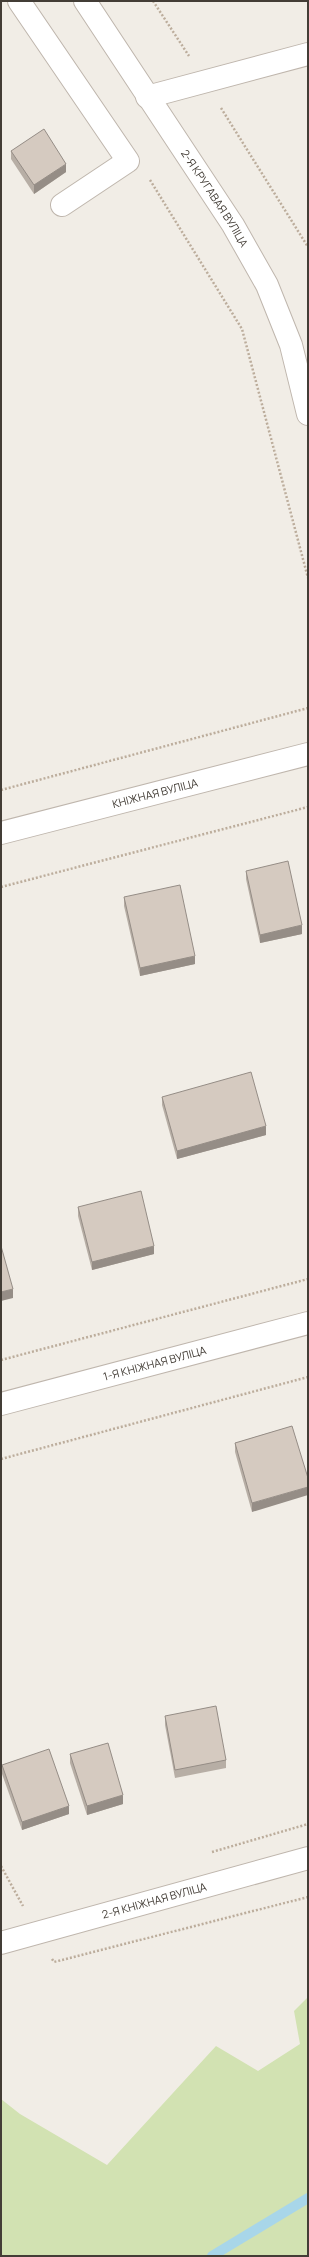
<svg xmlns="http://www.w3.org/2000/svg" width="309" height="2257" font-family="Manrope,sans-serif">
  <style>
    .green { fill: #d2e2b2 }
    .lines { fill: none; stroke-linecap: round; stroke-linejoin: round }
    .stream { stroke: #a8d6e9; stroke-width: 10 }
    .minor-casing { stroke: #bfb6ad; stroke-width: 24 }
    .path { stroke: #bcad9c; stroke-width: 2.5; stroke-dasharray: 2 2; stroke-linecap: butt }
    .minor { stroke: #fff; stroke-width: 22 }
    .wall { fill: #b7aea5 }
    .shaded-wall { fill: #958d86 }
    .building { fill: #d5cac0; stroke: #958d86 }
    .labels { text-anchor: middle; stroke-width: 3.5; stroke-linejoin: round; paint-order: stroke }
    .street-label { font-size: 11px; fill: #433d36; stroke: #fff }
  </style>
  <rect width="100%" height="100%" fill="#f1ede6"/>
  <polygon class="green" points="308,1997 308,2256 1,2256 1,2099 20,2114 107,2165 216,2046 258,2071 300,2044 294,2011"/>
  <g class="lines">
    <polyline class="stream" points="212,2256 308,2198"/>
    <g class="minor-casing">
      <g id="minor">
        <polyline points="19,1 128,161 62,205"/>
        <path id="s1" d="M85 1 233 225 267 285 291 345 308 414"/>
        <polyline points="147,97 308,54"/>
        <path id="s2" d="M1 833 308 754"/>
        <path id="s3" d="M1 1404 308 1323"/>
        <path id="s4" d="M1 1943 308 1858"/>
      </g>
    </g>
    <g class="path">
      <polyline points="153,1 189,56"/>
      <polyline points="221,108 308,247"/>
      <polyline points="150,180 242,329 308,578"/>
      <polyline points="1,790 308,708"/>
      <polyline points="1,887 308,807"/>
      <polyline points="1,1360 308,1279"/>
      <polyline points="1,1459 308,1377"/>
      <polyline points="212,1852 308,1824"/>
      <polyline points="1,1866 23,1906"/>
      <polyline points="52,1959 54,1962 308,1897"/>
    </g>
    <use href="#minor" class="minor"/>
  </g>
  <g class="wall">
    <polygon points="11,151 66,172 34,194 11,159"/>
    <polygon points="246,871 302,934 260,943 246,879"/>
    <polygon points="124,897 195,964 140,976 124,906"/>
    <polygon points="162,1097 266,1135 177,1159 162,1105"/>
    <polygon points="78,1207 154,1254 92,1270 78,1216"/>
    <polygon points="292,1426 252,1512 235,1452 235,1443"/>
    <polygon points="165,1716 226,1760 226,1768 175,1778 165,1725"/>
    <polygon points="70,1754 123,1804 87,1815 70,1763"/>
    <polygon points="2,1765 69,1814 22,1830 2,1774"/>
  </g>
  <g class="shaded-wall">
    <polygon points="66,164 66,172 34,194 34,185"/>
    <polygon points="302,925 302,934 260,943 260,935"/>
    <polygon points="195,956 195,964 140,976 140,968"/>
    <polygon points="266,1126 266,1135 177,1159 177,1151"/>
    <polygon points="154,1246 154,1254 92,1270 92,1262"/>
    <polygon points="13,1289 13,1298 1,1301 1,1292"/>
    <polygon points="308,1487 308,1495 252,1512 252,1503"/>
    <polygon points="123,1795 123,1804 87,1815 87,1806"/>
    <polygon points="69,1806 69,1814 22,1830 22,1822"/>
  </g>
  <g class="building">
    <polygon points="44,129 66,164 34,185 11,151"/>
    <polygon points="288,861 302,925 260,935 246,871"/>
    <polygon points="180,885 195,956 140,968 124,897"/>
    <polygon points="251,1072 266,1126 177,1151 162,1097"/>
    <polygon points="141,1191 154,1246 92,1262 78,1207"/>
    <polygon points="1,1246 13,1289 1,1292"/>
    <polygon points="292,1426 308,1478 308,1487 252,1503 235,1443"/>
    <polygon points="216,1706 226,1760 175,1770 165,1716"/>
    <polygon points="108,1743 123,1795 87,1806 70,1754"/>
    <polygon points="49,1749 69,1806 22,1822 2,1765"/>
  </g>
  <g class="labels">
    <g class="street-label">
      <text dy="4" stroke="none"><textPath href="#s1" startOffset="236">2-Я КРУГАВАЯ ВУЛІЦА</textPath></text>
      <text dy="4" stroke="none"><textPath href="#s2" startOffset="159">КНІЖНАЯ ВУЛІЦА</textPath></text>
      <text dy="4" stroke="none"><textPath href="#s3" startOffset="159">1-Я КНІЖНАЯ ВУЛІЦА</textPath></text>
      <text dy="4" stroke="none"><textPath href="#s4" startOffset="159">2-Я КНІЖНАЯ ВУЛІЦА</textPath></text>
    </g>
  </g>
  <rect width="309" height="2257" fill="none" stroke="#433d36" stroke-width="4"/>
</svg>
